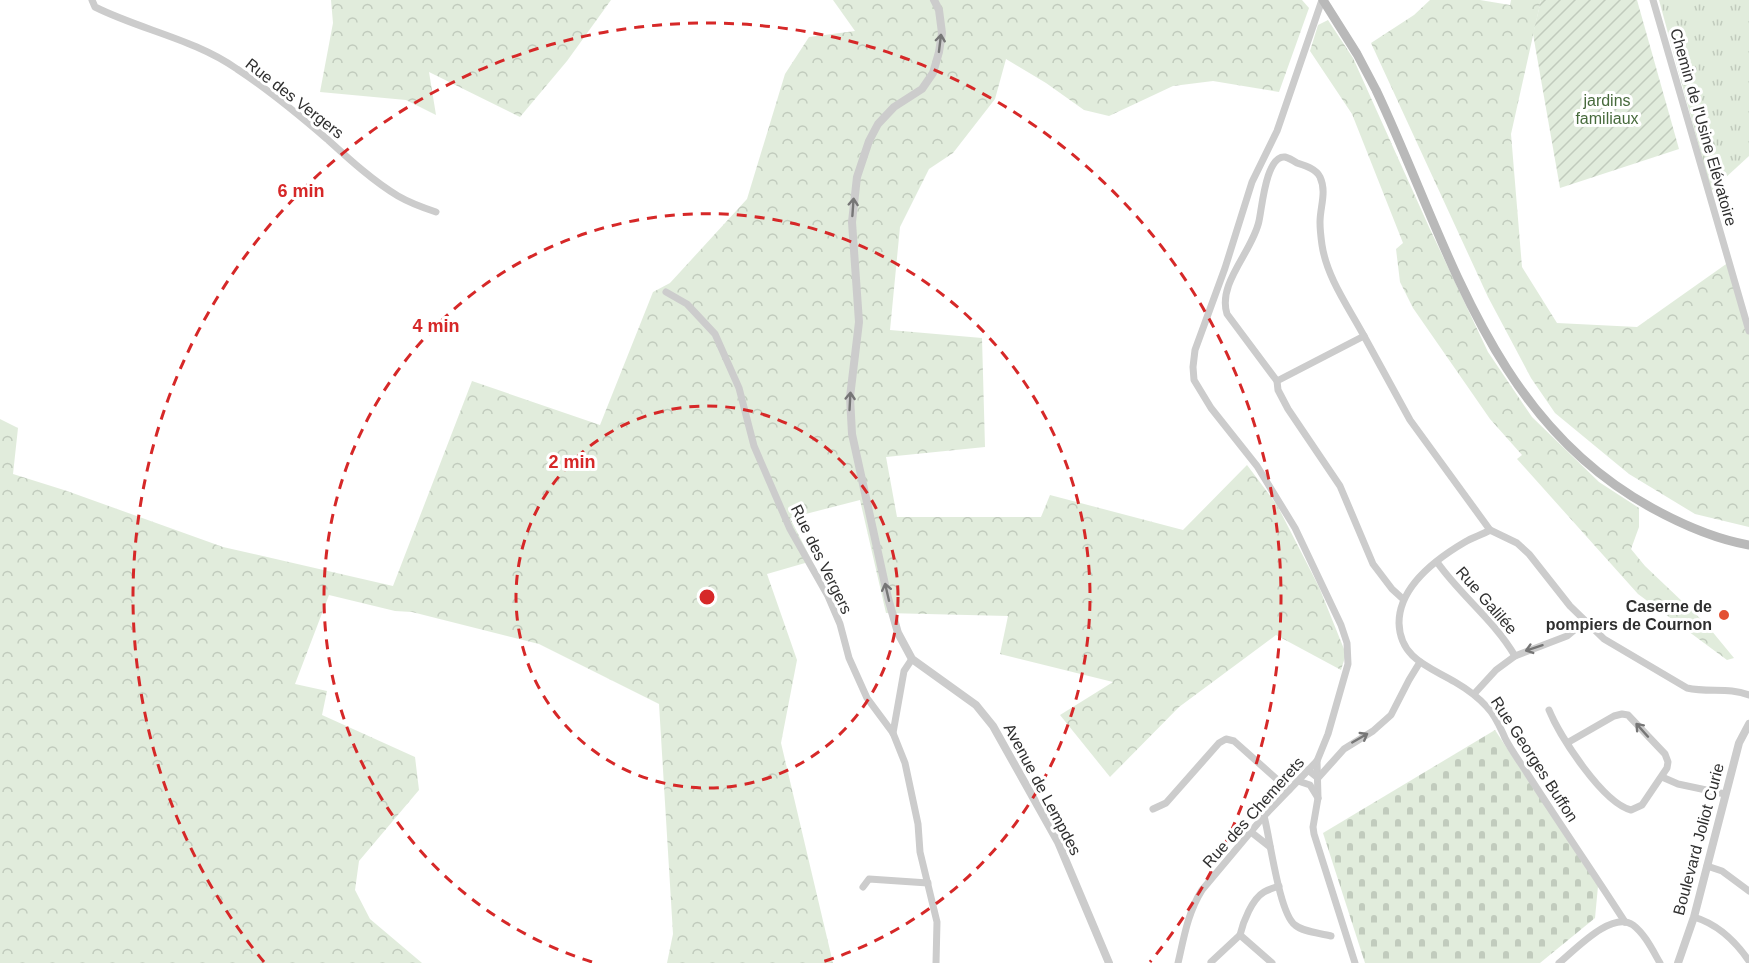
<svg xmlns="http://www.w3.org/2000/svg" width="1749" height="963" font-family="Helvetica,sans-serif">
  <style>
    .grass { fill: url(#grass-tufts) }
    .forest { fill: url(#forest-crowns) }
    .cemetery { fill: url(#cemetery-stones) }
    .garden { fill: url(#garden-furrows) }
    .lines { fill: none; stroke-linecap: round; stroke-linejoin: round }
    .minor { stroke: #ccc; stroke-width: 7 }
    .tertiary { stroke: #ccc; stroke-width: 8 }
    .secondary { stroke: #b9b9b9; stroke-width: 9 }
    .oneway { stroke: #767676 }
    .ring { fill: none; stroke: #d62828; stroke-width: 3; stroke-dasharray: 10 8 }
    .poi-dot { fill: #e35033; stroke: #fff; stroke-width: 2 }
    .labels { text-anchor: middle; stroke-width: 6; stroke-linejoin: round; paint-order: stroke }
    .street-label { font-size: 16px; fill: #2f2f2f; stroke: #fff }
    .park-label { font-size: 16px; fill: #476a3c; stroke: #fff }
    .poi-label { font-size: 16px; font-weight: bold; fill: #2f2f2f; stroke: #fff; text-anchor: end }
    .centre { fill: #d62828; stroke: #fff; stroke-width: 3 }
    .ring-label { font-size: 18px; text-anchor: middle; font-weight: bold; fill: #d62828; stroke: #fff; stroke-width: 6; stroke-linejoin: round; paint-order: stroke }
  </style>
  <defs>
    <pattern id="grass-tufts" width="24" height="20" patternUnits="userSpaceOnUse" patternTransform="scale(1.5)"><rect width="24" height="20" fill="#e1ecdc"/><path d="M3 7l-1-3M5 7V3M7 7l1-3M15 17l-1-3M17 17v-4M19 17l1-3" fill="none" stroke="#c1cbbd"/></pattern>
    <pattern id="forest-crowns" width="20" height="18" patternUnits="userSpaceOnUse" patternTransform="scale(1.5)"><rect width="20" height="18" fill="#e1ecdc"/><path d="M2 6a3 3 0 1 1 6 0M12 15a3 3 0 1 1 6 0" fill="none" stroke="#c1cbbd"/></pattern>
    <pattern id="cemetery-stones" width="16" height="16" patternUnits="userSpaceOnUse" patternTransform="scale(1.5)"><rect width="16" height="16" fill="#e1ecdc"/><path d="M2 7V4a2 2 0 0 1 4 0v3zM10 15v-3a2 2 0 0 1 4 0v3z" fill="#c1cbbd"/></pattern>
    <pattern id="garden-furrows" width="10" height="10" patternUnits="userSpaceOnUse" patternTransform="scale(1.5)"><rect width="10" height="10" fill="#e1ecdc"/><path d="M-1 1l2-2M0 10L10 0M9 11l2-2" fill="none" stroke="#c1cbbd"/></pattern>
  </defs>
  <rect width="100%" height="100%" fill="#fff"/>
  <polygon class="grass" points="1659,0 1749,0 1749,156 1711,191"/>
  <g class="forest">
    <polygon points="331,0 611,0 567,61 520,117 429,72 436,115 406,100 320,92 333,23"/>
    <polygon points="833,0 1302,0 1309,8 1279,92 1213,81 1173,86 1109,116 1084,110 1046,83 1006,59 995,99 953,153 929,169 900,227 890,330 982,338 985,447 886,457 897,517 1041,517 1050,495 1183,530 1247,465 1277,505 1319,587 1346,654 1341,670 1276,635 1179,707 1110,777 1060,715 1113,682 1000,654 1008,616 886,613 860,500 790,518 812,561 767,574 797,660 781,743 833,963 667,963 673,934 659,704 539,644 412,612 395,611 329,595 295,684 327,691 322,715 415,757 419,790 359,861 355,890 370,919 422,963 0,963 0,419 18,428 13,474 67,491 223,547 393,586 472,381 600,425 653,292 670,283 747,199 785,74 809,37 855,31"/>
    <polygon points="1430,0 1480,0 1510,5 1511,0 1541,0 1511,134 1522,267 1557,323 1637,327 1729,262 1749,331 1749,527 1695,514 1629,474 1555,413 1531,378 1488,297 1371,43 1414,15"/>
    <polygon points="1328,20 1353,58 1429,227 1488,352 1532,417 1599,482 1639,508 1639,527 1631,549 1645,566 1706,624 1734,658 1727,660 1638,594 1517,459 1522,455 1490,419 1413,308 1400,282 1396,249 1403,243 1352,114 1310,51 1318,25"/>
  </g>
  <polygon class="cemetery" points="1495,730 1598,886 1595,918 1540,963 1365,963 1323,833"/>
  <polygon class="garden" points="1541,0 1637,0 1679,149 1560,188 1533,34"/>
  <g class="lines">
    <g class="minor">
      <path d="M92 0 95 7C141 30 194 39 237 69 269 90 298 114 327 139 349 159 373 181 398 196 410 203 424 208 436 212"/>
      <polyline points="1653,0 1749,331"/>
      <polyline points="666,292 687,304 715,334 739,388 754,446 790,529 828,596 840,624 849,658 867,698 893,733 905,763 918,824 920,852 937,922 936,963"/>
      <path d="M1277 381 1227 314C1217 283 1253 251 1259 221 1262 208 1266 155 1285 157 1289 158 1294 161 1297 163 1306 166 1316 169 1320 177 1327 192 1320 207 1320 222 1320 230 1321 238 1322 245 1327 278 1349 308 1364 336"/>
      <path d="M1437 562C1461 596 1494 620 1515 656"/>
      <polyline points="1403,599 1392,589 1373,564 1340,486 1288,409 1278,390 1277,381 1364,336 1410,420 1490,530"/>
      <polyline points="1474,694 1496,670 1515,656 1567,636 1585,621"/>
      <path d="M1549 710C1560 737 1603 803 1631 810L1642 805 1667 768 1668 762 1665 754 1628 715 1622 714 1614 716 1567 743"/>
      <polyline points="893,733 904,671 912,659"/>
      <polyline points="1317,761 1318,798 1313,827 1314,834 1355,963"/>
      <polyline points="1308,770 1318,778 1344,749 1373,731 1391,715 1409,680 1420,662"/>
      <polyline points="1662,777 1678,784 1725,794"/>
      <polyline points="1298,781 1310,785 1318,798"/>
      <polyline points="1153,809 1166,803 1219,743 1226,739 1234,741 1289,790"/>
      <path d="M1264 816C1270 838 1279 913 1295 925 1303 932 1320 933 1331 936"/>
      <polyline points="1251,832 1270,847"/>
      <polyline points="1707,866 1722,871 1749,891"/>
      <polyline points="863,887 869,879 928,883"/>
      <path d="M1694 917C1717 924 1736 942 1749 961"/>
      <path d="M1625 922C1593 872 1559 823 1527 773 1520 762 1511 750 1505 738 1500 727 1496 716 1487 707 1478 697 1467 689 1455 682 1430 667 1400 659 1399 623 1399 587 1436 559 1465 542 1473 537 1482 535 1490 530L1517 543 1529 554 1570 606 1604 639 1687 688C1708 693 1729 687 1749 695"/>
      <polyline points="1211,962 1240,935"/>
      <path d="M1178 963C1184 937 1188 912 1202 890L1264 816 1317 761 1328 734 1348 664 1347 643 1341 625 1295 528 1257 466 1211 408 1194 380 1193 367 1195 350 1225 268 1252 182 1277 131 1322 0"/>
      <path d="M1272 963 1240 935C1243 922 1252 899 1264 892 1269 889 1274 888 1279 886"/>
      <path d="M1559 963C1575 950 1612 910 1633 925 1645 934 1653 951 1660 963"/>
    </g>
    <g class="tertiary">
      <polyline points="934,0 939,10 942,33 939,52 933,73 922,89 894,107 878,124 869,141 857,177 852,222 859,322 850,397 852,434 888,598 898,633 912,659 976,705 993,726 1058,842 1109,963"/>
      <polyline points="1678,963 1694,917 1739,743 1749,724"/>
    </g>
    <path class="secondary" d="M1323 0 1357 54 1376 90C1449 244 1490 420 1652 508 1683 525 1715 539 1749 545"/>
  </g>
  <defs><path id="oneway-shaft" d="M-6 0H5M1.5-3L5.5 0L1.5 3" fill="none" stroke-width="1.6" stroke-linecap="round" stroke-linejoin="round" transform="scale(1.5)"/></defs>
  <g class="oneway">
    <use href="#oneway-shaft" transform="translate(940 43) rotate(-83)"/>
    <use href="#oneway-shaft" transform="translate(853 207) rotate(-86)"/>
    <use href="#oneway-shaft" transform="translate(850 401) rotate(-87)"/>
    <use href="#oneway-shaft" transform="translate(887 592) rotate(-103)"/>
    <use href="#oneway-shaft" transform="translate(1534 648) rotate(162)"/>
    <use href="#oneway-shaft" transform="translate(1642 730) rotate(-132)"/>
    <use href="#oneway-shaft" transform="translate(1360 738) rotate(-30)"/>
  </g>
  <g class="ring">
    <circle cx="707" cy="597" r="191"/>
    <path d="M592 962A383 383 0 1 1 822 962"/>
    <path d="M264 962A574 574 0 1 1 1150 962"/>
  </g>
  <circle class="poi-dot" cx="1724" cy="615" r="6"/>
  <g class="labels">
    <g class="street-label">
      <text transform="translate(295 98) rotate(38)" y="6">Rue des Vergers</text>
      <text transform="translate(1704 127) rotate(74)" y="6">Chemin de l'Usine Elévatoire</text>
      <text transform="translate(822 559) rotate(64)" y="6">Rue des Vergers</text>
      <text transform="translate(1487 600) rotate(49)" y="6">Rue Galilée</text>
      <text transform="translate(1535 759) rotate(57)" y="6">Rue Georges Buffon</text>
      <text transform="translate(1043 789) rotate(62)" y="6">Avenue de Lempdes</text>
      <text transform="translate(1253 812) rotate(-48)" y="6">Rue des Chemerets</text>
      <text transform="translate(1698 839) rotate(-75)" y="6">Boulevard Joliot Curie</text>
    </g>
    <g class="park-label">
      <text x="1607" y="106">jardins<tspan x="1607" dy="18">familiaux</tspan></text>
    </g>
    <g class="poi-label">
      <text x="1712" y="612">Caserne de<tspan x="1712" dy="18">pompiers de Cournon</tspan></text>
    </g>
  </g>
  <circle cx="707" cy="597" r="9" class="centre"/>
  <g class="ring-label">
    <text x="301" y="197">6 min</text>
    <text x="436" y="332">4 min</text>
    <text x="572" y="468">2 min</text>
  </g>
</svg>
